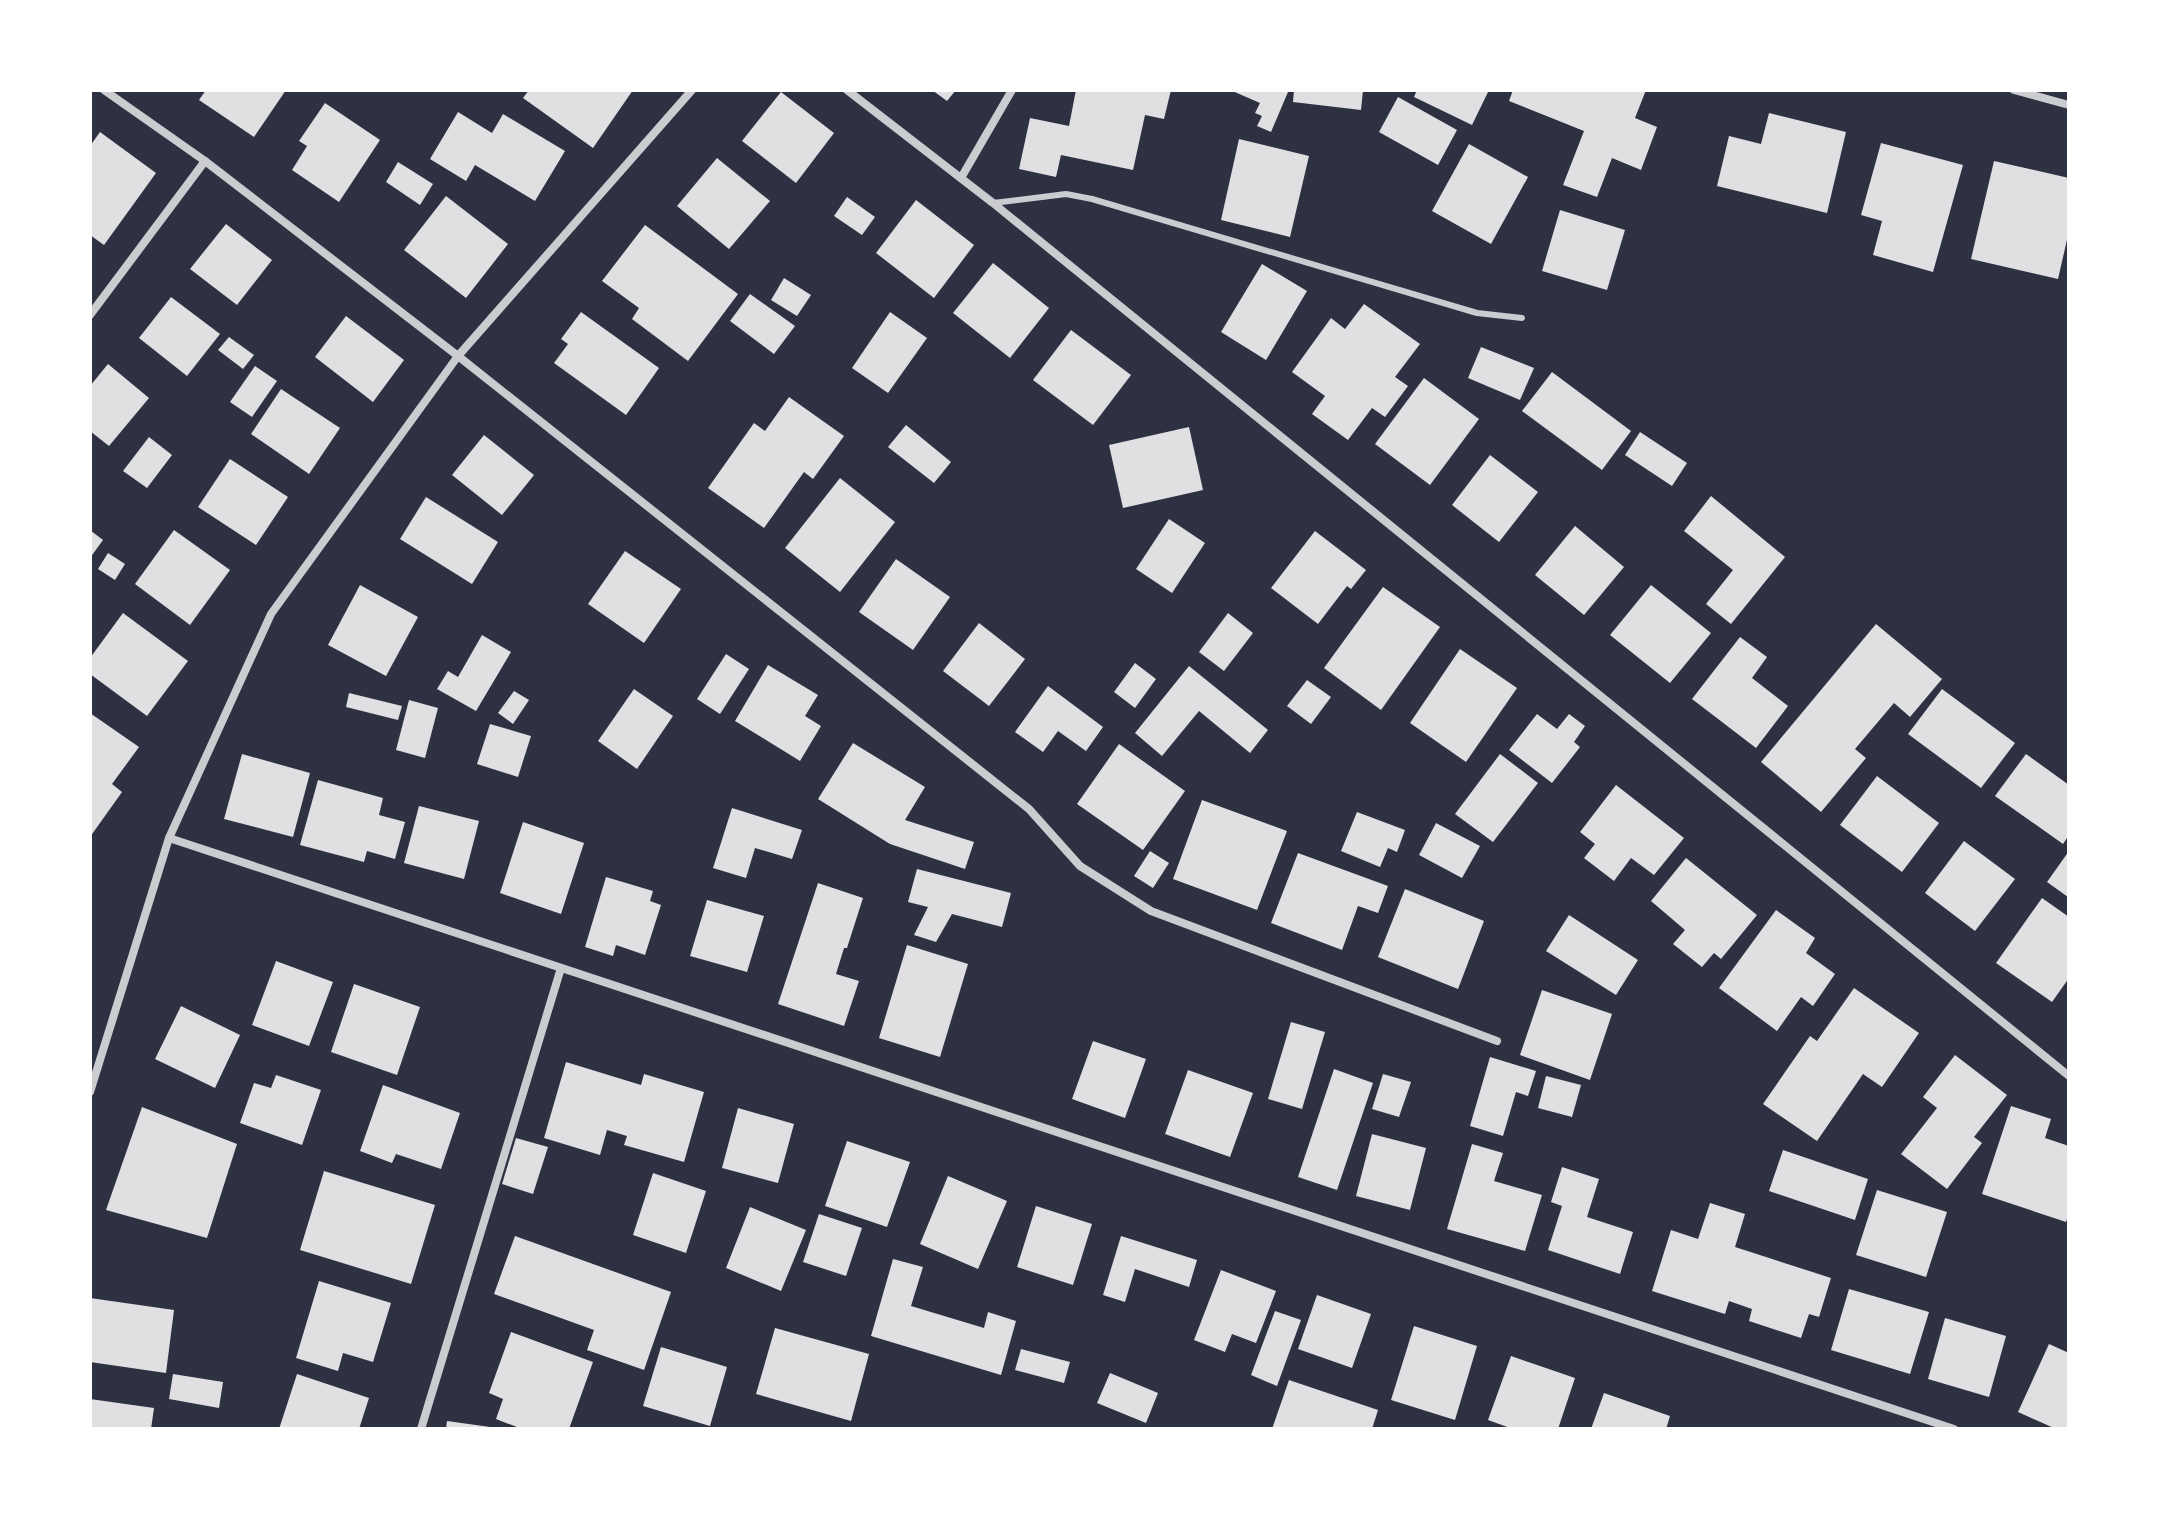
<svg xmlns="http://www.w3.org/2000/svg" width="2159" height="1519" font-family="'Noto Sans',sans-serif">
  <style>
    .building { fill: #e0e0e3 }
    .lines { fill: none; stroke-linecap: round; stroke-linejoin: round }
    .service { stroke: #caccd0; stroke-width: 6 }
    .minor { stroke: #caccd0; stroke-width: 8 }
  </style>
  <rect width="100%" height="100%" fill="#2d3142"/>
  <g class="building">
    <polygon points="206,90 286,90 254,137 199,100"/>
    <polygon points="529,90 633,90 593,148 523,98"/>
    <polygon points="932,90 956,90 947,101"/>
    <polygon points="1076,90 1171,90 1164,119 1145,115 1133,170 1061,155 1056,177 1019,169 1030,118 1069,126"/>
    <polygon points="1230,90 1288,92 1271,132 1257,126 1262,116 1255,113 1260,103"/>
    <polygon points="1294,90 1363,90 1361,110 1293,102"/>
    <polygon points="1417,90 1489,90 1472,125 1414,97"/>
    <polygon points="1513,90 1646,90 1635,118 1657,127 1641,170 1612,158 1597,197 1563,185 1584,131 1509,101"/>
    <polygon points="781,92 834,133 796,183 742,141"/>
    <polygon points="1398,97 1457,130 1438,165 1379,132"/>
    <polygon points="325,103 380,140 339,202 292,170 307,146 299,141"/>
    <polygon points="458,112 492,133 503,114 565,151 535,201 475,165 466,181 430,159"/>
    <polygon points="1769,113 1846,132 1827,213 1717,186 1729,136 1761,144"/>
    <polygon points="100,132 156,173 104,245 90,235 90,146"/>
    <polygon points="1239,139 1309,156 1290,237 1221,220"/>
    <polygon points="1881,143 1963,165 1933,272 1873,255 1882,221 1861,215"/>
    <polygon points="1469,144 1528,177 1491,244 1432,211"/>
    <polygon points="717,158 770,201 729,249 677,206"/>
    <polygon points="1994,161 2069,178 2069,231 2058,279 1971,259"/>
    <polygon points="398,162 433,184 420,205 386,182"/>
    <polygon points="446,196 508,244 466,298 404,250"/>
    <polygon points="847,197 875,217 862,235 834,216"/>
    <polygon points="916,200 974,245 934,298 876,253"/>
    <polygon points="1560,210 1625,230 1607,290 1542,271"/>
    <polygon points="226,224 272,260 237,305 190,269"/>
    <polygon points="645,225 738,294 688,361 632,319 639,308 602,281"/>
    <polygon points="993,263 1049,308 1010,358 953,313"/>
    <polygon points="1262,264 1307,291 1266,360 1221,332"/>
    <polygon points="784,278 811,295 797,316 771,300"/>
    <polygon points="750,294 795,326 774,354 730,321"/>
    <polygon points="171,297 220,334 187,376 139,338"/>
    <polygon points="1364,304 1420,344 1395,377 1408,386 1385,417 1372,408 1348,440 1312,414 1325,396 1292,372 1331,318 1345,329"/>
    <polygon points="581,312 659,368 626,415 554,363 568,344 561,339"/>
    <polygon points="890,312 927,338 888,393 852,368"/>
    <polygon points="346,316 404,360 373,402 315,357"/>
    <polygon points="1071,330 1131,375 1093,425 1033,380"/>
    <polygon points="229,337 254,355 243,369 218,350"/>
    <polygon points="1481,347 1534,368 1520,400 1468,378"/>
    <polygon points="108,364 149,398 109,446 90,431 90,386"/>
    <polygon points="255,366 277,381 252,417 230,402"/>
    <polygon points="1552,372 1631,431 1602,470 1522,411"/>
    <polygon points="1424,378 1479,419 1430,485 1375,444"/>
    <polygon points="281,389 340,428 309,474 251,434"/>
    <polygon points="789,397 844,436 813,479 804,472 764,528 708,488 754,423 765,431"/>
    <polygon points="906,425 951,462 934,483 888,447"/>
    <polygon points="1189,427 1203,490 1123,508 1109,445"/>
    <polygon points="1640,432 1687,463 1672,486 1625,455"/>
    <polygon points="484,435 534,475 502,515 452,475"/>
    <polygon points="149,437 172,455 147,488 123,471"/>
    <polygon points="1490,455 1538,492 1499,542 1452,505"/>
    <polygon points="230,459 288,497 256,545 198,507"/>
    <polygon points="840,478 895,522 840,592 785,548"/>
    <polygon points="1711,496 1785,557 1731,624 1706,604 1733,570 1684,531"/>
    <polygon points="426,497 498,542 472,584 400,539"/>
    <polygon points="1169,519 1205,543 1172,593 1136,569"/>
    <polygon points="1575,526 1624,567 1584,615 1535,575"/>
    <polygon points="90,530 103,540 90,558"/>
    <polygon points="174,530 230,570 190,625 135,584"/>
    <polygon points="1315,531 1366,570 1351,589 1347,586 1318,624 1271,588"/>
    <polygon points="625,551 681,589 644,643 588,604"/>
    <polygon points="108,553 125,564 115,580 98,569"/>
    <polygon points="896,559 950,597 913,650 859,612"/>
    <polygon points="360,585 418,617 386,676 328,645"/>
    <polygon points="1651,585 1711,633 1670,683 1610,635"/>
    <polygon points="1383,587 1440,627 1381,710 1324,668"/>
    <polygon points="123,613 188,661 147,716 90,674 90,658"/>
    <polygon points="1228,613 1253,633 1224,671 1199,652"/>
    <polygon points="979,623 1025,659 989,706 943,671"/>
    <polygon points="1876,624 1942,679 1910,717 1894,703 1855,749 1866,758 1821,812 1761,762"/>
    <polygon points="482,635 511,652 476,711 437,689 448,671 458,677"/>
    <polygon points="1740,637 1767,657 1752,678 1788,706 1756,748 1692,699"/>
    <polygon points="1460,649 1517,688 1466,762 1410,723"/>
    <polygon points="726,654 749,669 720,714 697,699"/>
    <polygon points="1135,663 1156,679 1135,708 1114,692"/>
    <polygon points="768,665 818,695 805,716 821,726 800,761 735,721"/>
    <polygon points="1189,666 1268,730 1250,753 1199,711 1162,756 1135,733"/>
    <polygon points="1307,680 1331,697 1311,724 1287,706"/>
    <polygon points="1048,686 1103,727 1086,751 1058,731 1043,752 1015,732"/>
    <polygon points="634,689 673,716 637,769 598,741"/>
    <polygon points="1942,689 2015,743 1981,788 1908,734"/>
    <polygon points="514,691 529,700 513,724 498,713"/>
    <polygon points="349,693 402,706 398,720 346,707"/>
    <polygon points="409,700 438,708 425,758 396,750"/>
    <polygon points="90,713 139,747 112,784 122,792 90,837"/>
    <polygon points="1537,714 1557,729 1569,714 1585,726 1574,742 1580,747 1552,783 1509,750"/>
    <polygon points="490,724 531,736 518,777 477,764"/>
    <polygon points="853,743 925,787 905,820 974,842 965,869 890,844 818,799"/>
    <polygon points="1119,744 1185,791 1143,850 1077,804"/>
    <polygon points="242,754 310,773 293,837 224,819"/>
    <polygon points="1500,754 1538,783 1493,842 1455,814"/>
    <polygon points="2026,754 2069,785 2069,835 2063,844 1995,796"/>
    <polygon points="1877,776 1939,823 1902,872 1840,825"/>
    <polygon points="318,780 383,798 379,815 405,822 395,859 367,851 364,862 300,845"/>
    <polygon points="1616,785 1684,838 1654,875 1631,858 1614,881 1584,858 1595,844 1580,832"/>
    <polygon points="1202,800 1287,831 1257,910 1173,879"/>
    <polygon points="419,806 479,821 464,879 404,863"/>
    <polygon points="732,808 802,830 792,859 755,848 746,878 713,868"/>
    <polygon points="1357,812 1405,830 1397,852 1388,848 1380,867 1341,851"/>
    <polygon points="523,822 584,843 561,914 500,893"/>
    <polygon points="1436,823 1480,846 1462,878 1419,855"/>
    <polygon points="1964,841 2015,879 1975,931 1925,893"/>
    <polygon points="1150,851 1169,863 1153,888 1134,876"/>
    <polygon points="2069,851 2069,895 2068,897 2047,882"/>
    <polygon points="1298,853 1388,886 1378,913 1358,906 1342,950 1271,923"/>
    <polygon points="1686,858 1757,915 1721,959 1714,953 1702,967 1673,944 1685,930 1651,901"/>
    <polygon points="917,869 1011,893 1002,927 952,914 936,942 914,935 928,907 908,902"/>
    <polygon points="606,877 653,891 650,901 661,905 645,955 616,945 613,956 585,947"/>
    <polygon points="818,883 863,898 847,948 844,948 836,974 859,981 844,1026 778,1004"/>
    <polygon points="1405,889 1484,921 1458,989 1378,957"/>
    <polygon points="2042,898 2069,917 2069,978 2052,1002 1996,963"/>
    <polygon points="707,900 764,916 747,972 690,956"/>
    <polygon points="1776,910 1815,938 1806,953 1835,974 1813,1006 1801,997 1777,1031 1719,988"/>
    <polygon points="1569,915 1638,960 1616,995 1546,951"/>
    <polygon points="907,945 968,964 940,1057 879,1038"/>
    <polygon points="276,961 333,982 309,1046 252,1025"/>
    <polygon points="354,984 420,1007 397,1075 331,1052"/>
    <polygon points="1854,988 1919,1033 1882,1087 1863,1074 1817,1141 1763,1104 1810,1036 1817,1041"/>
    <polygon points="1542,990 1612,1014 1590,1080 1520,1055"/>
    <polygon points="181,1006 240,1035 215,1088 155,1059"/>
    <polygon points="1291,1022 1325,1032 1302,1109 1268,1099"/>
    <polygon points="1093,1041 1146,1059 1125,1118 1072,1099"/>
    <polygon points="1955,1055 2007,1095 1974,1137 1982,1143 1947,1189 1901,1154 1937,1108 1923,1097"/>
    <polygon points="1490,1057 1536,1071 1528,1096 1516,1092 1503,1136 1470,1126"/>
    <polygon points="566,1062 641,1085 644,1074 704,1092 684,1162 624,1145 627,1136 607,1130 600,1155 544,1138"/>
    <polygon points="1334,1069 1373,1083 1337,1190 1298,1177"/>
    <polygon points="1188,1070 1253,1093 1230,1157 1165,1134"/>
    <polygon points="1383,1074 1411,1082 1399,1117 1372,1109"/>
    <polygon points="276,1075 321,1090 302,1145 240,1123 254,1083 271,1088"/>
    <polygon points="1546,1076 1581,1085 1572,1117 1538,1108"/>
    <polygon points="383,1085 460,1113 441,1169 396,1154 392,1163 360,1151"/>
    <polygon points="2011,1106 2051,1119 2045,1138 2069,1146 2069,1213 2066,1222 1982,1194"/>
    <polygon points="142,1107 237,1144 207,1238 106,1210"/>
    <polygon points="738,1108 794,1124 778,1183 722,1168"/>
    <polygon points="1372,1134 1426,1148 1410,1210 1356,1196"/>
    <polygon points="516,1138 548,1147 533,1194 502,1184"/>
    <polygon points="847,1141 910,1162 887,1227 825,1206"/>
    <polygon points="1472,1144 1503,1153 1494,1181 1542,1195 1525,1251 1447,1229"/>
    <polygon points="1783,1150 1868,1179 1855,1220 1769,1191"/>
    <polygon points="1562,1167 1599,1179 1587,1217 1633,1232 1620,1274 1548,1250 1562,1206 1551,1202"/>
    <polygon points="324,1171 435,1205 411,1284 300,1250"/>
    <polygon points="653,1173 706,1191 686,1253 633,1235"/>
    <polygon points="948,1176 1007,1201 978,1269 920,1244"/>
    <polygon points="1877,1190 1947,1212 1926,1277 1856,1255"/>
    <polygon points="1710,1203 1745,1214 1735,1247 1831,1278 1819,1317 1809,1314 1801,1338 1749,1321 1752,1309 1729,1301 1725,1314 1652,1291 1671,1230 1698,1239"/>
    <polygon points="1036,1206 1092,1224 1073,1285 1017,1267"/>
    <polygon points="750,1207 806,1230 781,1291 726,1268"/>
    <polygon points="819,1214 862,1228 846,1276 803,1262"/>
    <polygon points="515,1236 671,1292 644,1370 587,1350 594,1330 494,1294"/>
    <polygon points="1121,1236 1197,1260 1189,1287 1135,1269 1125,1302 1103,1295"/>
    <polygon points="893,1259 923,1267 911,1306 984,1328 988,1312 1016,1321 1001,1375 871,1336"/>
    <polygon points="1221,1270 1276,1291 1256,1343 1232,1334 1225,1352 1194,1340"/>
    <polygon points="319,1281 391,1303 373,1362 343,1353 338,1371 296,1358"/>
    <polygon points="1849,1289 1929,1312 1910,1374 1831,1350"/>
    <polygon points="1317,1295 1371,1314 1352,1368 1298,1349"/>
    <polygon points="90,1298 174,1310 166,1373 90,1362"/>
    <polygon points="1275,1311 1301,1320 1277,1386 1251,1375"/>
    <polygon points="1945,1318 2006,1336 1989,1397 1928,1379"/>
    <polygon points="1414,1326 1477,1346 1455,1420 1391,1400"/>
    <polygon points="775,1328 869,1354 851,1421 756,1394"/>
    <polygon points="511,1332 593,1362 569,1429 522,1429 496,1419 503,1399 489,1393"/>
    <polygon points="2049,1344 2069,1353 2069,1429 2056,1429 2018,1412"/>
    <polygon points="661,1347 727,1367 710,1426 643,1406"/>
    <polygon points="1021,1349 1070,1362 1064,1383 1015,1370"/>
    <polygon points="1511,1356 1575,1378 1558,1429 1513,1429 1488,1420"/>
    <polygon points="1110,1373 1158,1393 1146,1423 1097,1403"/>
    <polygon points="173,1374 223,1382 219,1408 169,1399"/>
    <polygon points="297,1374 369,1398 359,1429 279,1429"/>
    <polygon points="1289,1380 1378,1410 1372,1429 1272,1429"/>
    <polygon points="1604,1393 1670,1416 1666,1429 1591,1429"/>
    <polygon points="90,1399 154,1408 151,1429 90,1429"/>
    <polygon points="447,1421 490,1427 490,1429 446,1429"/>
  </g>
  <g class="lines">
    <polyline class="service" points="993,203 1066,194 1092,199 1477,313 1522,318"/>
    <g class="minor">
      <polyline points="104,90 205,161 458,356 1029,809 1080,866 1151,911 1497,1041"/>
      <polyline points="847,90 993,203 2069,1076"/>
      <polyline points="2014,90 2069,105"/>
      <polyline points="961,178 1012,90"/>
      <polyline points="90,315 205,161"/>
      <polyline points="169,838 1954,1429"/>
      <polyline points="90,1092 169,838 271,614 458,356 692,90"/>
      <polyline points="421,1429 561,968"/>
    </g>
  </g>
  <rect width="2159" height="1519" fill="none" stroke="#ffffff" stroke-width="184"/>
</svg>
